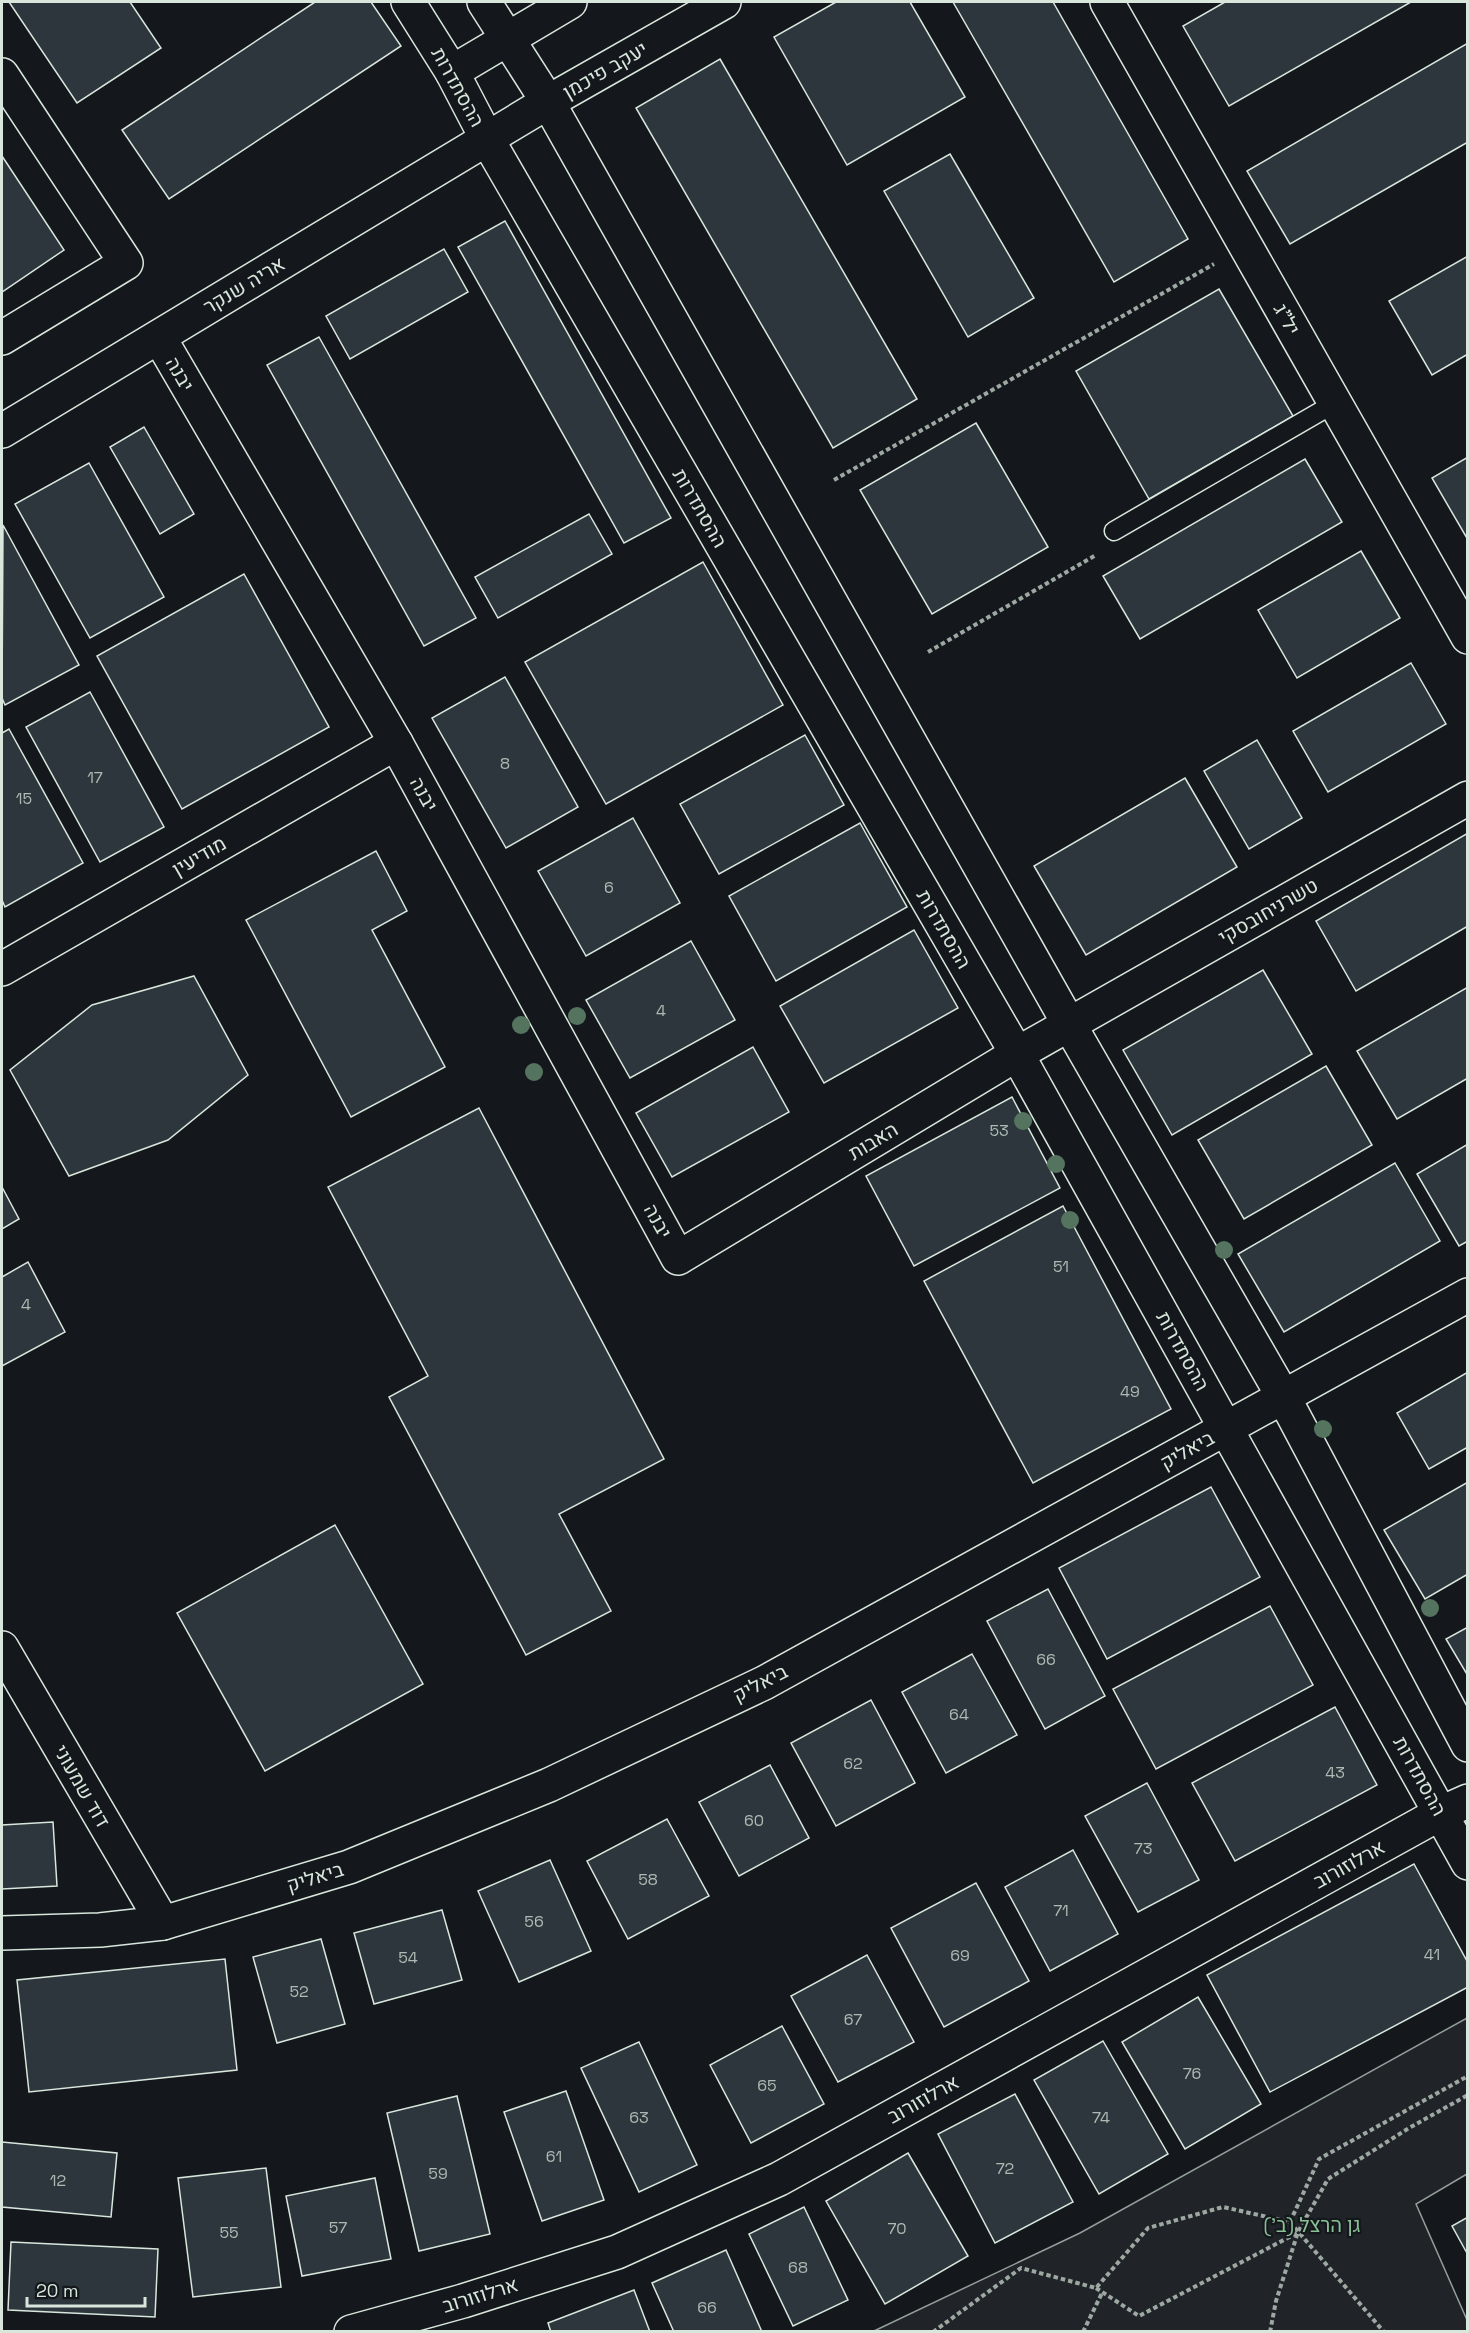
<svg xmlns="http://www.w3.org/2000/svg" width="1469" height="2333" font-family="'Space Grotesk',Heebo,sans-serif">
  <style>
    .green { fill: #202428; stroke: #939e99; stroke-width: 1.5 }
    .building { fill: #2c363c; stroke: #d8e6dc; stroke-width: 1.5 }
    .lines { fill: none; stroke-linecap: round; stroke-linejoin: round }
    .lane-casing { stroke: #d8e6dc; stroke-width: 21 }
    .street-casing { stroke: #d8e6dc; stroke-width: 36 }
    .secondary-casing { stroke: #d8e6dc; stroke-width: 36 }
    .path { stroke: #9da8a2; stroke-width: 4; stroke-dasharray: 4.5 3; stroke-linecap: butt }
    .lane { stroke: #14181c; stroke-width: 18 }
    .street { stroke: #14181c; stroke-width: 33 }
    .secondary { stroke: #14181c; stroke-width: 33 }
    .tree { fill: #55745f }
    .labels { text-anchor: middle; stroke-width: 4.5; stroke-linejoin: round; paint-order: stroke }
    .number-label { font-size: 16px; fill: #adbab4 }
    .street-label { font-size: 20px; fill: #d8e6dc; stroke: #14181c }
    .park-label { font-size: 20px; fill: #8ac095; stroke: #14181c }
  </style>
  <rect width="100%" height="100%" fill="#14181c"/>
  <polygon class="green" points="1467,2018 1467,2174 1416,2204 1467,2320 1467,2331 874,2331 1080,2233"/>
  <g class="building">
    <polygon points="9,2 130,2 161,48 77,103"/>
    <polygon points="315,2 371,2 401,46 169,199 122,130"/>
    <polygon points="836,2 910,2 965,97 847,165 774,37"/>
    <polygon points="953,2 1053,2 1188,239 1114,282"/>
    <polygon points="1225,2 1411,2 1229,106 1183,26"/>
    <polygon points="1468,43 1468,142 1290,244 1247,171"/>
    <polygon points="720,59 917,399 833,448 636,108"/>
    <polygon points="950,154 1034,298 968,337 884,191"/>
    <polygon points="2,156 64,250 2,292"/>
    <polygon points="505,221 671,518 624,543 458,247"/>
    <polygon points="444,249 468,292 350,359 326,316"/>
    <polygon points="1468,256 1468,354 1432,375 1389,301"/>
    <polygon points="1219,289 1293,416 1149,499 1076,371"/>
    <polygon points="319,337 476,618 424,646 267,365"/>
    <polygon points="976,423 1048,547 932,614 860,490"/>
    <polygon points="144,427 194,514 160,534 110,447"/>
    <polygon points="1468,457 1468,540 1432,478"/>
    <polygon points="1305,459 1342,522 1140,639 1103,576"/>
    <polygon points="89,463 164,597 90,638 15,504"/>
    <polygon points="589,514 612,554 498,618 475,577"/>
    <polygon points="3,525 79,665 5,705 2,698"/>
    <polygon points="1361,551 1400,618 1297,678 1258,610"/>
    <polygon points="703,562 783,705 606,804 525,662"/>
    <polygon points="244,574 329,727 182,809 97,656"/>
    <polygon points="1411,663 1446,724 1328,792 1293,731"/>
    <polygon points="505,677 578,807 506,848 432,718"/>
    <polygon points="90,692 164,827 100,862 26,727"/>
    <polygon points="9,729 83,863 5,907 2,900 2,733"/>
    <polygon points="805,735 844,805 719,874 680,804"/>
    <polygon points="1257,740 1302,818 1249,849 1204,771"/>
    <polygon points="1185,778 1237,867 1086,955 1034,866"/>
    <polygon points="633,818 680,903 586,956 538,871"/>
    <polygon points="860,823 907,907 776,981 729,896"/>
    <polygon points="1468,833 1468,926 1356,991 1316,921"/>
    <polygon points="376,851 407,911 372,930 445,1067 351,1117 246,920"/>
    <polygon points="914,930 958,1008 824,1083 780,1006"/>
    <polygon points="691,941 735,1020 630,1078 586,1000"/>
    <polygon points="1263,970 1312,1054 1172,1135 1123,1050"/>
    <polygon points="194,976 248,1075 168,1140 69,1176 10,1070 92,1005"/>
    <polygon points="1468,987 1468,1078 1397,1119 1357,1051"/>
    <polygon points="753,1047 789,1112 672,1177 636,1113"/>
    <polygon points="1326,1066 1372,1145 1244,1219 1198,1140"/>
    <polygon points="1012,1097 1060,1188 914,1266 866,1176"/>
    <polygon points="479,1108 664,1459 559,1514 611,1611 526,1655 389,1397 428,1376 328,1187"/>
    <polygon points="1468,1144 1468,1241 1459,1246 1417,1174"/>
    <polygon points="1395,1163 1440,1241 1284,1332 1238,1254"/>
    <polygon points="2,1187 19,1219 2,1229"/>
    <polygon points="1063,1206 1171,1409 1033,1483 924,1281"/>
    <polygon points="28,1262 65,1332 2,1366 2,1277"/>
    <polygon points="1468,1372 1468,1447 1429,1469 1397,1413"/>
    <polygon points="1468,1482 1468,1574 1425,1599 1384,1530"/>
    <polygon points="1211,1487 1260,1577 1107,1659 1059,1568"/>
    <polygon points="335,1525 423,1684 265,1771 177,1613"/>
    <polygon points="1048,1589 1105,1696 1045,1729 987,1621"/>
    <polygon points="1270,1606 1313,1685 1156,1769 1113,1689"/>
    <polygon points="1468,1627 1468,1676 1446,1639"/>
    <polygon points="972,1654 1017,1735 946,1773 902,1692"/>
    <polygon points="871,1700 915,1783 836,1826 791,1743"/>
    <polygon points="1335,1707 1377,1785 1235,1861 1192,1783"/>
    <polygon points="770,1765 809,1838 739,1876 699,1802"/>
    <polygon points="1147,1783 1199,1880 1138,1912 1085,1816"/>
    <polygon points="667,1819 709,1896 628,1939 587,1861"/>
    <polygon points="53,1822 57,1886 2,1889 2,1825"/>
    <polygon points="1073,1850 1118,1934 1050,1971 1005,1887"/>
    <polygon points="550,1860 591,1951 519,1982 478,1891"/>
    <polygon points="1414,1864 1468,1963 1468,1987 1270,2092 1207,1975"/>
    <polygon points="976,1883 1029,1981 944,2027 891,1928"/>
    <polygon points="442,1910 462,1980 374,2004 354,1933"/>
    <polygon points="321,1939 345,2024 277,2043 253,1957"/>
    <polygon points="867,1955 914,2042 838,2082 791,1996"/>
    <polygon points="225,1959 237,2070 29,2092 17,1980"/>
    <polygon points="1198,1997 1261,2104 1185,2149 1122,2042"/>
    <polygon points="782,2026 824,2104 751,2143 710,2065"/>
    <polygon points="1103,2041 1168,2154 1099,2194 1034,2080"/>
    <polygon points="639,2042 697,2165 639,2192 581,2068"/>
    <polygon points="566,2091 604,2200 542,2221 504,2112"/>
    <polygon points="1015,2094 1073,2202 995,2243 938,2134"/>
    <polygon points="457,2096 490,2234 419,2251 387,2113"/>
    <polygon points="2,2142 117,2153 111,2217 2,2207"/>
    <polygon points="908,2153 968,2256 885,2304 826,2201"/>
    <polygon points="266,2168 281,2287 193,2297 178,2178"/>
    <polygon points="375,2178 391,2259 302,2276 286,2196"/>
    <polygon points="804,2207 848,2300 793,2326 749,2234"/>
    <polygon points="1468,2217 1468,2255 1452,2226"/>
    <polygon points="11,2242 158,2249 155,2317 8,2310"/>
    <polygon points="726,2250 762,2332 674,2332 652,2283"/>
    <polygon points="634,2290 650,2332 551,2332 548,2323"/>
  </g>
  <g class="lines">
    <g class="lane-casing">
      <polyline id="lane" points="1114,531 1335,403"/>
    </g>
    <g class="street-casing">
      <g id="street">
        <polyline points="1107,2 1468,637"/>
        <polyline points="2,75 126,263 2,338"/>
        <polyline points="159,337 396,743 678,1258 1017,1054 1468,798"/>
        <polyline points="2,969 396,743"/>
        <polyline points="2,1648 163,1923"/>
        <polyline points="2,1933 100,1930 163,1923 349,1867 549,1785 764,1683 1468,1295"/>
        <polyline points="351,2332 463,2301 617,2252 779,2179 1441,1813 1468,1801"/>
      </g>
    </g>
    <g class="secondary-casing">
      <g id="secondary">
        <polyline points="408,2 452,72 487,139 1017,1054 1468,1863"/>
        <polyline points="484,2 548,102 1069,1024 1283,1396 1468,1745"/>
        <polyline points="452,72 570,2"/>
        <polyline points="2,431 548,102 724,2"/>
      </g>
    </g>
    <g class="path">
      <polyline points="834,480 1214,264"/>
      <polyline points="928,652 1096,555"/>
      <polyline points="1290,2222 1319,2159 1468,2076"/>
      <polyline points="1096,2288 1139,2316 1297,2233"/>
      <polyline points="933,2332 1021,2268 1096,2288 1148,2228 1223,2207 1290,2222 1384,2332"/>
      <polyline points="1083,2332 1102,2293"/>
      <polyline points="1270,2332 1276,2301 1298,2232 1328,2179 1409,2128 1468,2095"/>
    </g>
    <use href="#lane" class="lane"/>
    <use href="#street" class="street"/>
    <use href="#secondary" class="secondary"/>
  </g>
  <g class="tree">
    <circle cx="577" cy="1016" r="9"/>
    <circle cx="521" cy="1025" r="9"/>
    <circle cx="534" cy="1072" r="9"/>
    <circle cx="1023" cy="1121" r="9"/>
    <circle cx="1056" cy="1164" r="9"/>
    <circle cx="1070" cy="1220" r="9"/>
    <circle cx="1224" cy="1250" r="9"/>
    <circle cx="1323" cy="1429" r="9"/>
    <circle cx="1430" cy="1608" r="9"/>
  </g>
  <g class="labels">
    <g class="number-label">
      <text x="505" y="769">8</text>
      <text x="95" y="783">17</text>
      <text x="24" y="804">15</text>
      <text x="609" y="893">6</text>
      <text x="661" y="1016">4</text>
      <text x="999" y="1136">53</text>
      <text x="1061" y="1272">51</text>
      <text x="26" y="1310">4</text>
      <text x="1130" y="1397">49</text>
      <text x="1046" y="1665">66</text>
      <text x="959" y="1720">64</text>
      <text x="853" y="1769">62</text>
      <text x="1335" y="1778">43</text>
      <text x="754" y="1826">60</text>
      <text x="1143" y="1854">73</text>
      <text x="648" y="1885">58</text>
      <text x="1061" y="1916">71</text>
      <text x="534" y="1927">56</text>
      <text x="1432" y="1960">41</text>
      <text x="960" y="1961">69</text>
      <text x="408" y="1963">54</text>
      <text x="299" y="1997">52</text>
      <text x="853" y="2025">67</text>
      <text x="1192" y="2079">76</text>
      <text x="767" y="2091">65</text>
      <text x="639" y="2123">63</text>
      <text x="1101" y="2123">74</text>
      <text x="554" y="2162">61</text>
      <text x="1005" y="2174">72</text>
      <text x="438" y="2179">59</text>
      <text x="58" y="2186">12</text>
      <text x="338" y="2233">57</text>
      <text x="897" y="2234">70</text>
      <text x="229" y="2238">55</text>
      <text x="798" y="2273">68</text>
      <text x="707" y="2313">66</text>
    </g>
    <g class="street-label">
      <text transform="translate(605 70) rotate(-30)" y="7">יעקב פיכמן</text>
      <text transform="translate(458 87) rotate(61)" y="7">ההסתדרות</text>
      <text transform="translate(244 285) rotate(-31)" y="7">אריה שנקר</text>
      <text transform="translate(1287 319) rotate(61)" y="7">יל"ג</text>
      <text transform="translate(180 374) rotate(60)" y="7">יבנה</text>
      <text transform="translate(700 508) rotate(60)" y="7">ההסתדרות</text>
      <text transform="translate(424 794) rotate(61)" y="7">יבנה</text>
      <text transform="translate(199 856) rotate(-30)" y="7">מודיעין</text>
      <text transform="translate(1268 911) rotate(-30)" y="7">טשרניחובסקי</text>
      <text transform="translate(944 929) rotate(60)" y="7">ההסתדרות</text>
      <text transform="translate(873 1141) rotate(-31)" y="7">האבות</text>
      <text transform="translate(658 1221) rotate(61)" y="7">יבנה</text>
      <text transform="translate(1183 1351) rotate(61)" y="7">ההסתדרות</text>
      <text transform="translate(1187 1450) rotate(-29)" y="7">ביאליק</text>
      <text transform="translate(760 1683) rotate(-27)" y="7">ביאליק</text>
      <text transform="translate(1420 1776) rotate(61)" y="7">ההסתדרות</text>
      <text transform="translate(82 1786) rotate(60)" y="7">דוד שמעוני</text>
      <text transform="translate(1349 1864) rotate(-29)" y="7">ארלוזורוב</text>
      <text transform="translate(315 1877) rotate(-17)" y="7">ביאליק</text>
      <text transform="translate(923 2099) rotate(-29)" y="7">ארלוזורוב</text>
      <text transform="translate(480 2295) rotate(-17)" y="7">ארלוזורוב</text>
    </g>
    <g class="park-label">
      <text x="1312" y="2232">גן הרצל (ב')</text>
    </g>
  </g>
  <rect width="1469" height="2333" fill="none" stroke="#d8e6dc" stroke-width="6"/>
  <path d="M27 2297v9h118v-9" fill="none" stroke="#d8e6dc" stroke-width="3"/>
  <text x="36" y="2297" font-size="18" fill="#d8e6dc" stroke="#14181c" stroke-width="4.5" paint-order="stroke">20 m</text>
</svg>
